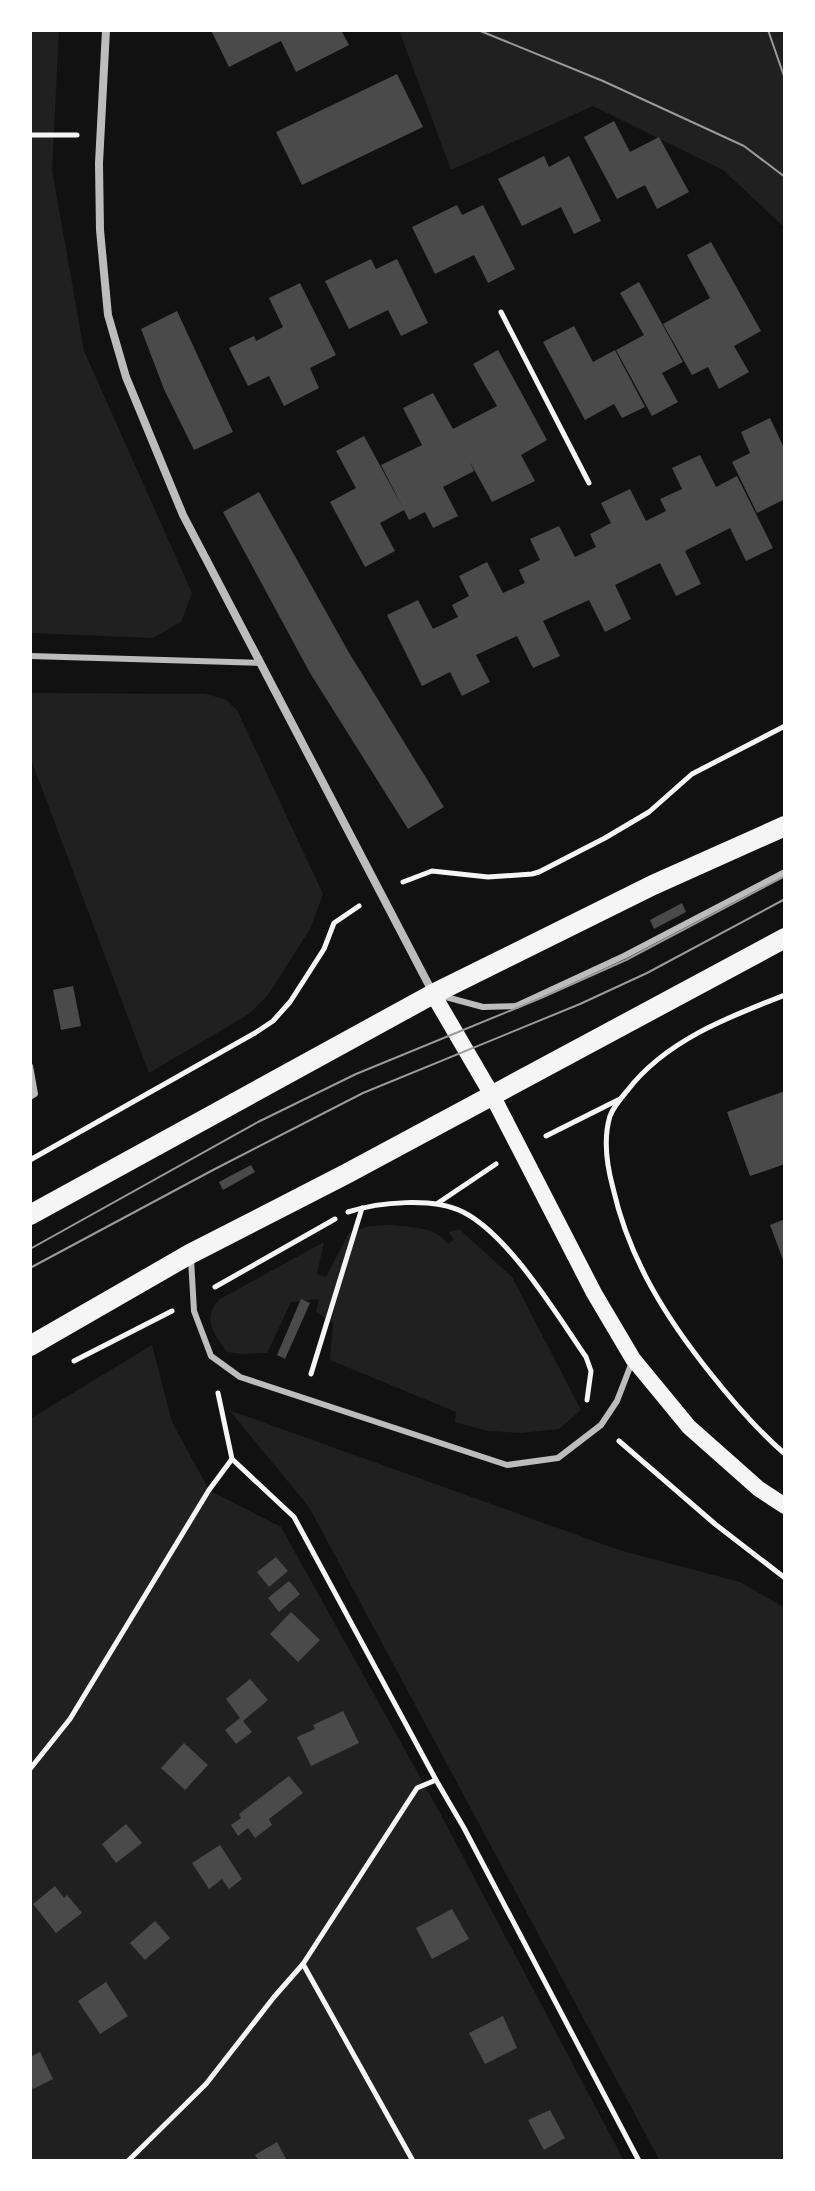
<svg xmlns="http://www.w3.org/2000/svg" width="815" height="2191" font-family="'Fira Sans Condensed',sans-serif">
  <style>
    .green { fill: #202020 }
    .building { fill: #4a4a4a }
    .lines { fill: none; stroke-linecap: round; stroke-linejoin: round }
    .path { stroke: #f5f5f5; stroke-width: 5 }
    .service { stroke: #bcbcbc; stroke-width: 6 }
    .minor { stroke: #bcbcbc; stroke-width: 8 }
    .secondary { stroke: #f5f5f5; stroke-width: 16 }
    .primary { stroke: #f5f5f5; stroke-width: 20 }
    .tram { stroke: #9a9a9a; stroke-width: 2 }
  </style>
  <rect width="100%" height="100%" fill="#111"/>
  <g class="green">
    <polygon points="30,30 59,30 52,170 84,351 192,593 181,622 153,638 30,633"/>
    <polygon points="399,30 781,30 785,41 785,228 723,170 593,106 451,170"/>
    <polygon points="30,693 205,694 225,699 237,710 323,894 310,929 268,995 249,1014 149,1073 30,757"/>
    <path d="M390 1225C410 1227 435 1226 448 1244L454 1240 449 1232 459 1229 512 1277 581 1410 559 1429 521 1433 488 1431 455 1422 456 1412 330 1360 333 1323 316 1312 319 1299 291 1302 267 1353 242 1354 227 1352C214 1334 201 1318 220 1299L324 1242 317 1274 326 1277 349 1233 369 1226Z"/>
    <polygon points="152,1345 172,1422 209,1490 281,1527 440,1813 624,2161 30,2161 30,1419"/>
    <polygon points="229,1410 619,1550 740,1582 785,1608 785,2161 660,2161 309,1507"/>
  </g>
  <g class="building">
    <polygon points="211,30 341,30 349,45 296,72 281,41 229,67"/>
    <polygon points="397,74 423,127 302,185 276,132"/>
    <polygon points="614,121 630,152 659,137 689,192 657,209 645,185 617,199 584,137"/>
    <polygon points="544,156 549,167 569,156 601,221 574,234 561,207 522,226 498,179"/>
    <polygon points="457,205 462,215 483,205 515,269 488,283 474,255 435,274 412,227"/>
    <polygon points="711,242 761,331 734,346 749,372 719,389 708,367 692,375 663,324 710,298 687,255"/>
    <polygon points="371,259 376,269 397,259 428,323 401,336 388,310 349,329 325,281"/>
    <polygon points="639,282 683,362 662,373 678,402 652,416 616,350 644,335 620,293"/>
    <polygon points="300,283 336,355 310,368 319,388 284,406 269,376 248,386 229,348 254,336 256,341 283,327 269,298"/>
    <polygon points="177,311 233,432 194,450 164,389 141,329"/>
    <polygon points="574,326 593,362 615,350 645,407 622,418 614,404 585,420 543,342"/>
    <polygon points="498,350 547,440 521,455 535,481 492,502 470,462 474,471 443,487 458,516 433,528 425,512 409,520 404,510 380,523 395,551 365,567 330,502 356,488 336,451 364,436 403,508 381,465 422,445 403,408 433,393 453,429 497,406 473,364"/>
    <polygon points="770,418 785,450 785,499 757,513 732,462 750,453 741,432"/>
    <polygon points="700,455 716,487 737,476 773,548 746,561 730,528 685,551 701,584 676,596 660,563 615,585 631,619 605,632 589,600 543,621 560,656 533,668 517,636 476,655 490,682 462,696 450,672 422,686 387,615 418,600 433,629 458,617 452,605 469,596 459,576 487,562 503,593 525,583 519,570 540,560 530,539 559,526 575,557 596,547 590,534 611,523 601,503 630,489 646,521 666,511 660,499 682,489 672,468"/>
    <polygon points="259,492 348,651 444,807 408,829 310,673 223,512"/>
    <polygon points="682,903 686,912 654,929 650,920"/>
    <polygon points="73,986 81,1026 61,1030 53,990"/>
    <polygon points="785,1091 785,1164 750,1176 727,1112"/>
    <polygon points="251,1165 255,1172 223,1190 219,1182"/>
    <polygon points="785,1219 785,1265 770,1225"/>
    <polygon points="301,1299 310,1303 285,1359 277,1355"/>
    <polygon points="276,1557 288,1571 269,1587 257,1572"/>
    <polygon points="289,1581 300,1594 279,1612 268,1598"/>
    <polygon points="291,1612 320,1640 298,1662 270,1634"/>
    <polygon points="250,1679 268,1700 243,1721 252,1732 236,1744 225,1730 240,1718 226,1699"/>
    <polygon points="343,1711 359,1743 311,1766 297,1737 315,1729 313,1725"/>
    <polygon points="184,1743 208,1765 185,1790 161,1768"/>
    <polygon points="289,1776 303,1793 269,1819 272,1825 255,1838 248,1828 238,1836 231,1825 241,1818 239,1814"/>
    <polygon points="126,1824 142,1843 116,1863 102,1844"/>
    <polygon points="220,1845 242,1879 229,1889 222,1879 209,1889 192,1863"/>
    <polygon points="55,1886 64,1898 67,1895 82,1913 56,1933 33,1904"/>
    <polygon points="452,1909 469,1939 432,1959 416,1928"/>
    <polygon points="155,1921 170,1938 145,1960 130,1943"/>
    <polygon points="106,1982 128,2016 100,2034 78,2001"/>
    <polygon points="503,2016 517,2048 485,2064 469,2033"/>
    <polygon points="40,2052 53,2079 33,2089 30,2084 30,2057"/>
    <polygon points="550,2110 565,2138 544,2150 528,2120"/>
    <polygon points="277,2142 287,2161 259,2161 255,2155"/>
  </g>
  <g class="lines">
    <g class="path">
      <polyline points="30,135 77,135"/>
      <polyline points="501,312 589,483"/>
      <polyline points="403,882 432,871 488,877 532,874 539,872 605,838 649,812 692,774 785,726"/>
      <path d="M785 995C728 1017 665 1041 627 1091 621 1098 613 1108 610 1116 603 1139 607 1166 613 1188 629 1259 666 1318 711 1374 734 1403 757 1430 785 1454"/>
      <polyline points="546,1136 620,1099"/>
      <polyline points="30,1160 255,1033 273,1021 290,1002 324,949 334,923 359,906"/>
      <polyline points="438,1203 496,1164"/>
      <path d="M348 1212C379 1202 433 1197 463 1212 509 1235 557 1315 586 1357L591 1371 587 1400"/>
      <polyline points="215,1287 335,1219"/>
      <polyline points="74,1361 172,1311"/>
      <polyline points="311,1374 362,1208"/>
      <polyline points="218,1393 232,1459 294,1517 436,1780 464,1828 639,2161"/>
      <polyline points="619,1441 715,1524 785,1578"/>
      <polyline points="30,1769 70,1719 209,1490 232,1459"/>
      <polyline points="303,1964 413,2161"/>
      <polyline points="128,2161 206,2084 274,1997 303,1964 417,1788 436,1780"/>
    </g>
    <g class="service">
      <polyline points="30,656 261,663"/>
      <polyline points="442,996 483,1007 516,1006 624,956 785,872"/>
      <polyline points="30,1066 35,1094 30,1097"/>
      <polyline points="191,1259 194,1311 211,1356 240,1377 507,1465 558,1458 601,1425 617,1401 632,1362"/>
    </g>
    <polyline class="minor" points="106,30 99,163 100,230 108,315 126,377 183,515 433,993"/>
    <polyline class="secondary" points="433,994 492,1095 594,1293 633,1359 689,1427 759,1489 785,1506"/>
    <g class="primary">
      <polyline points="30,1215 433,994 653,885 785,826"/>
      <polyline points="30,1346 190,1254 346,1174 785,938"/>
    </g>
    <g class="tram">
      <polyline points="478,30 603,81 744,146 785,177"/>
      <polyline points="768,30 785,79"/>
      <polyline points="30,1249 258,1122 356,1074 541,998 626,960 785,876"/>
      <polyline points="30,1268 213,1170 363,1093 580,1004 647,973 785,899"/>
    </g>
  </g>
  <rect width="815" height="2191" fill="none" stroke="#ffffff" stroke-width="64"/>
</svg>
